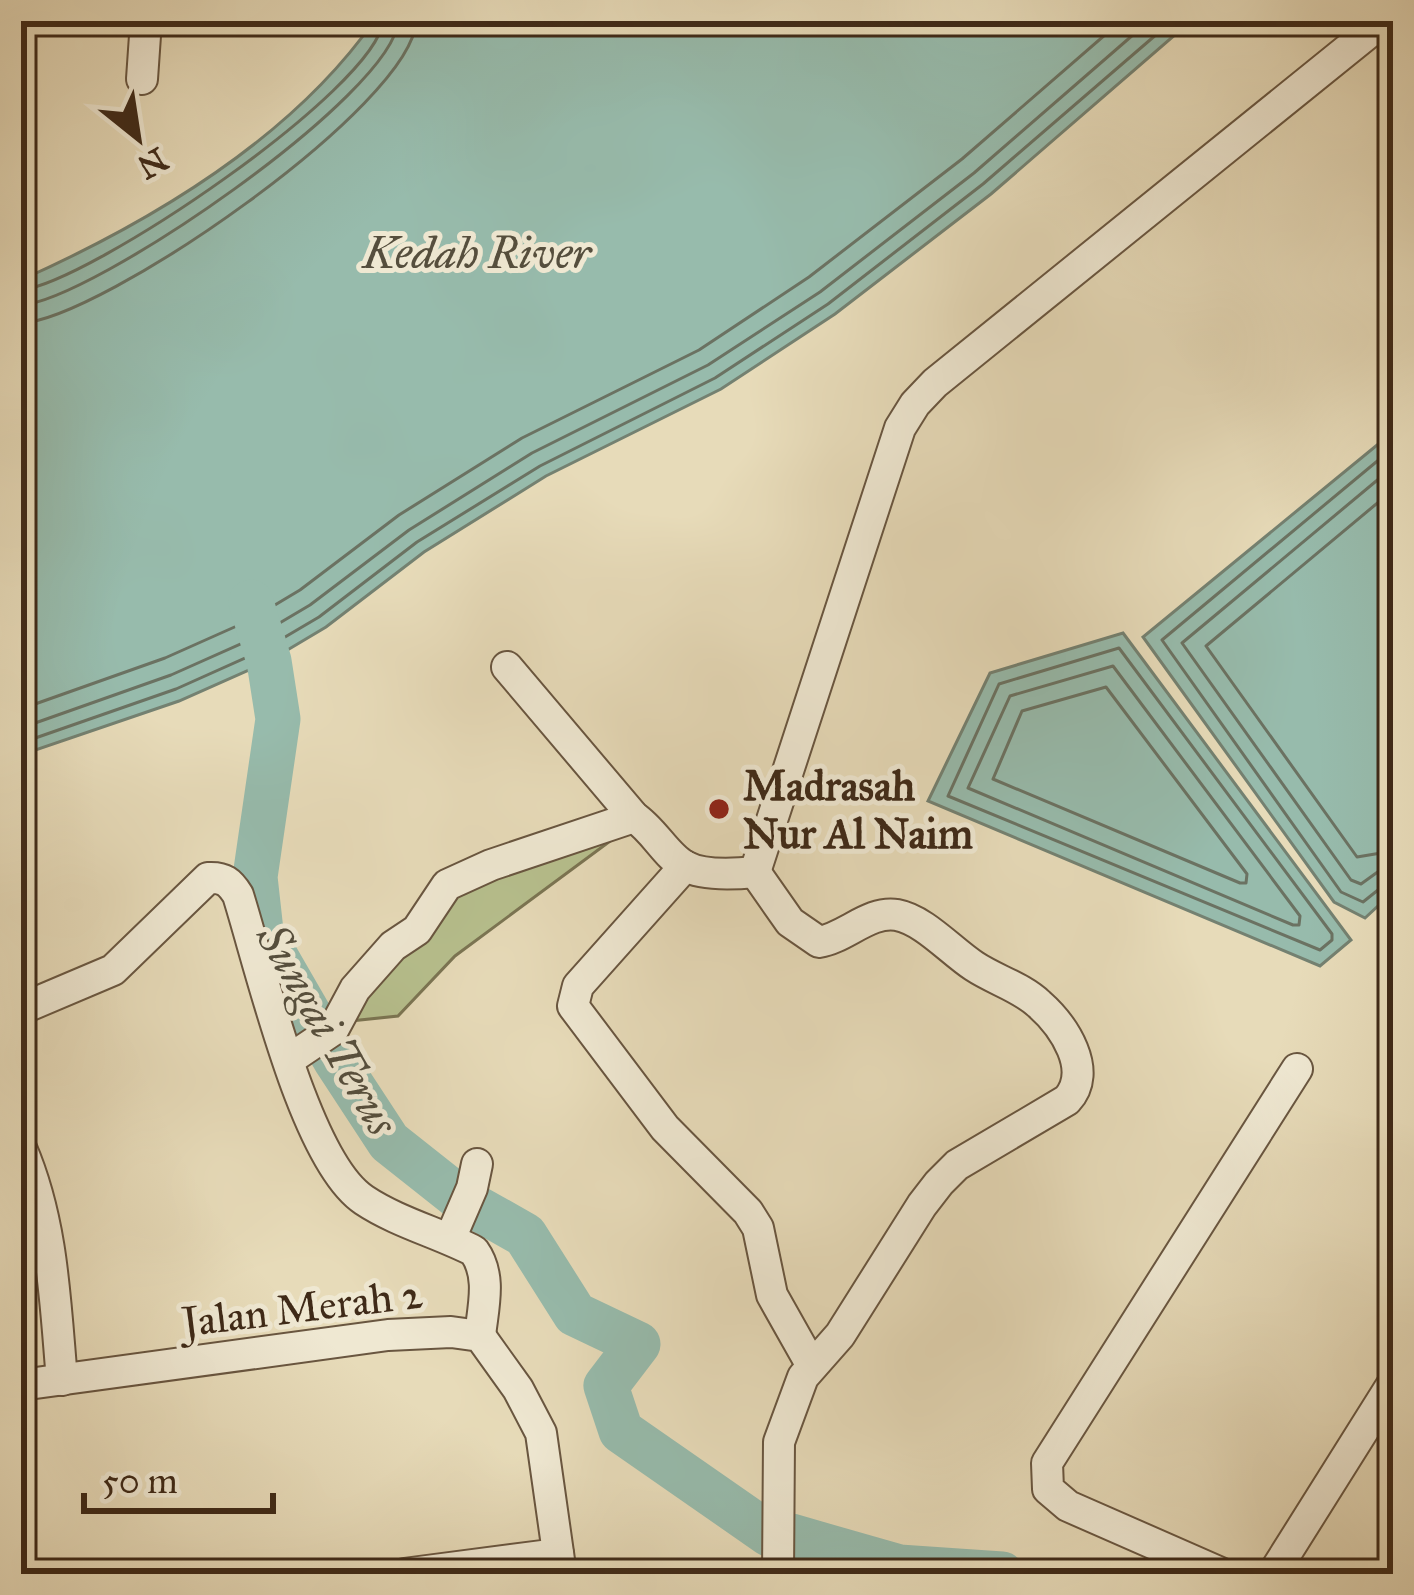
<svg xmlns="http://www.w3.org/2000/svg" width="1414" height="1595" font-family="'IM FELL Great Primer',serif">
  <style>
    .green { fill: #b7c08e; stroke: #7b7553; stroke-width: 3 }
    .water { fill: #97bbac; stroke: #748171; stroke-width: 3 }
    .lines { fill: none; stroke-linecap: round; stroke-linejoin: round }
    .shore { stroke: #6b7262; stroke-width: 3 }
    .river { stroke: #97bbac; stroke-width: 45 }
    .street-casing { stroke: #695640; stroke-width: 34 }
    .street { stroke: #efe8d2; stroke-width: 30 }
    .poi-dot { fill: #8f2418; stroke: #efe8d2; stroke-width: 4.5 }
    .labels { text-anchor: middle; stroke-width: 10; stroke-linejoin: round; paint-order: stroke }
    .poi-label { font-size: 42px; font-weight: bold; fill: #3f2a18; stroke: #efe8d2; text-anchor: start }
    .street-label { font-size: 42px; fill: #3f2a18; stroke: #efe8d2 }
    .water-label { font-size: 45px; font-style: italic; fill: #554e3d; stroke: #efe8d2 }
  </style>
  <rect width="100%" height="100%" fill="#e7dbb9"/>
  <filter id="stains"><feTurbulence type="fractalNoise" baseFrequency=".00167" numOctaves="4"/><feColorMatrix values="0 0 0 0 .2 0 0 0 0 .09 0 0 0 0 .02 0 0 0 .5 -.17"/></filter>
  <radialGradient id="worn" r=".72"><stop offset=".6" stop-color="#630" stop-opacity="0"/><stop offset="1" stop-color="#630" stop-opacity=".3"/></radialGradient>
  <polygon class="green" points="621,833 455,956 398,1016 350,1021 350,1003 452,892"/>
  <g class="water">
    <path d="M374 21H1191L991 194 835 314 721 389 546 476 424 552 326 627 269 661 179 701 21 755V280C151 222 291 139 374 21Z"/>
    <polygon points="1393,432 1393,892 1365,918 1334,902 1143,637"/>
    <polygon points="1123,633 1351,940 1320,966 928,801 990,673"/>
  </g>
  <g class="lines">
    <g class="shore">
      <path d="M21 290C89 283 376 89 383 21"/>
      <path d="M21 305C92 301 394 94 398 21"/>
      <path d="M21 323C101 320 413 105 416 21"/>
      <polyline points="1393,448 1162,640 1341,892 1363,902 1383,886 1393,884"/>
      <polyline points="1393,467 1182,643 1351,880 1361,884 1379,871 1393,869"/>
      <polyline points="1393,490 1206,646 1357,857 1393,851"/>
      <polygon points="1119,648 1332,934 1332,940 1320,950 948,796 999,684"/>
      <polygon points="1113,666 1300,916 1299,925 1293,925 968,788 1010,696"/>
      <polygon points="1106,687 1247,874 1246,883 1240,883 993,779 1022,711"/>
      <polyline points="21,709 165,658 248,621 300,590 399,515 522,438 699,350 809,277 962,159 1121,21"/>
      <polyline points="21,728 171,675 256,637 310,605 409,530 532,453 708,365 820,292 974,173 1149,21"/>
      <polyline points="21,743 176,689 263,650 319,617 417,542 540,466 715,378 828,304 983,184 1172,21"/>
    </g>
    <g class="river">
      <polyline points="251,602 269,661 278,719 255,877 261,931 336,1061 389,1142 461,1199 525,1235 575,1314 638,1344 606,1386 621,1431 769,1534"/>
      <polyline points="791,1536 899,1567 1002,1574"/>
    </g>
    <g class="street-casing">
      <g id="street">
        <polyline points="142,79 146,21"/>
        <path d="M507 667 634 817C654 830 667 857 685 866 703 876 735 874 755 872"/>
        <polyline points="685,866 578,986 573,1006 665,1128 748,1212 758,1228 772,1295 812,1366"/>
        <polyline points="755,872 900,428 915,404 935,383 1383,21"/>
        <path d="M755 872 790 922 819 942C845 938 870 910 897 915 924 920 951 951 974 966 995 980 1021 987 1039 1004 1064 1026 1094 1071 1067 1100L957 1165 939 1183 922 1205 840 1335 803 1377 779 1442 778 1574"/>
        <path d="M21 1009 113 970 208 878C224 877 230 882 238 895 261 968 305 1161 364 1200 397 1222 439 1233 474 1251 492 1276 483 1307 480 1336"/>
        <polyline points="290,1059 333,1030 355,989 393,946 417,930 447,885 491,865 634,817"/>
        <path d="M21 1148C53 1222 55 1301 62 1380"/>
        <polyline points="450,1239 472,1188 477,1164"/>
        <polyline points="21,1385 388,1335 451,1332 480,1336 518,1389 541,1433 561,1574"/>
        <polyline points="404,1574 558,1554"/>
        <polyline points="1223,1574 1068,1506 1048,1489 1047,1463 1297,1069"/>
        <polyline points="1273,1574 1393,1383"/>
      </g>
    </g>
    <use href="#street" class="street"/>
  </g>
  <circle class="poi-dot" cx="719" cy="809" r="12"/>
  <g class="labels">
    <g class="poi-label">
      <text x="743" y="800">Madrasah<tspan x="743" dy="48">Nur Al Naim</tspan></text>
    </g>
    <g class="street-label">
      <text transform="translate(302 1307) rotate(-7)" y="15">Jalan Merah 2</text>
    </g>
    <g class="water-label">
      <text x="477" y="268">Kedah River</text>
      <text transform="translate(328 1029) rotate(60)" y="16">Sungai Terus</text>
    </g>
  </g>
  <rect width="1414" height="1595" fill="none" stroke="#e7dbb9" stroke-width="72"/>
  <rect x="24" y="24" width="1366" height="1547" fill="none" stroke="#3f2a18" stroke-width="6"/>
  <rect x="36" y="36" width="1342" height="1523" fill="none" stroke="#3f2a18" stroke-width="3"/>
  <g transform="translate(138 138) rotate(150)" stroke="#efe8d2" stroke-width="9" paint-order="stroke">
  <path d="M0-9L21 45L0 30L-21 45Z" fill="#3f2a18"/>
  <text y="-18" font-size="33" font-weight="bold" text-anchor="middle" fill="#3f2a18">N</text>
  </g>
  <path d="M84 1493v18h189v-18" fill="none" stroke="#3f2a18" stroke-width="6"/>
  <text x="102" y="1493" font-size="36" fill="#3f2a18" stroke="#efe8d2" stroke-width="9" paint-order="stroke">50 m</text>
  <rect width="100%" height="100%" filter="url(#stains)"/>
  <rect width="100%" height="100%" fill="url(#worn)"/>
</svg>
